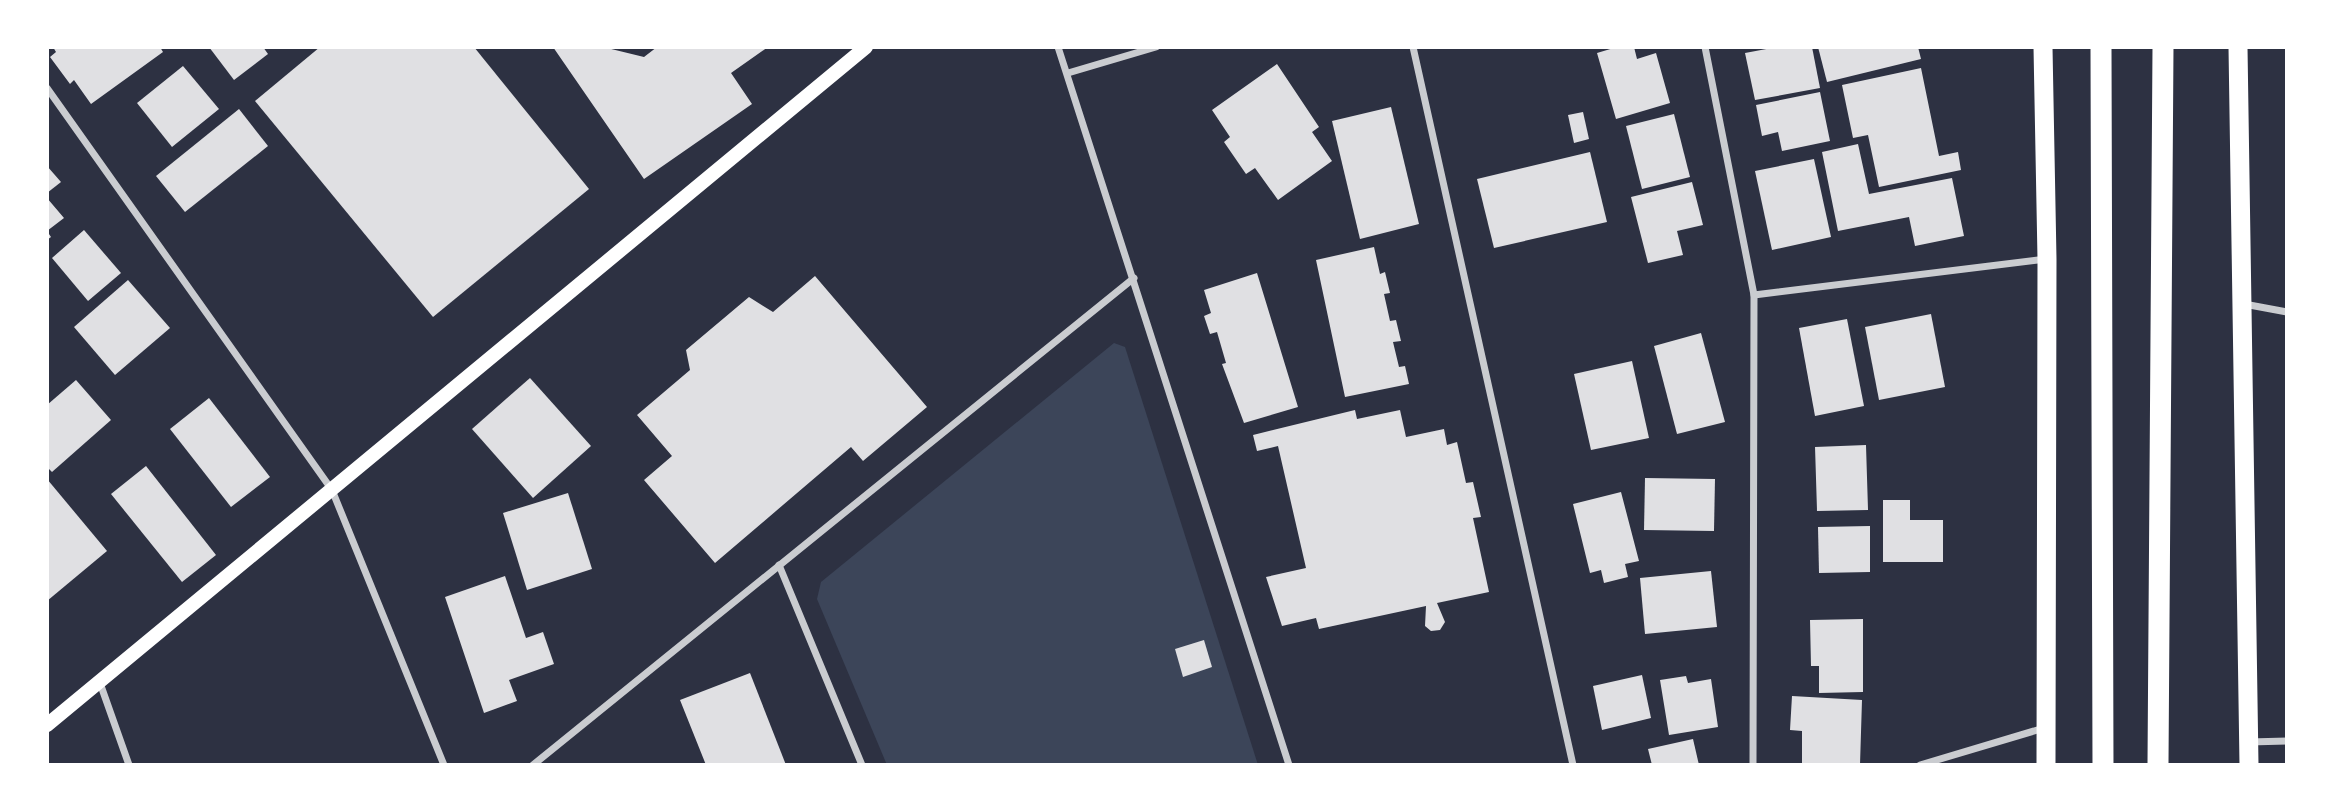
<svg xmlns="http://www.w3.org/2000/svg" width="2334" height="812" font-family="'Archivo Narrow',sans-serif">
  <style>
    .green { fill: #3c4559 }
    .building { fill: #e0e0e3 }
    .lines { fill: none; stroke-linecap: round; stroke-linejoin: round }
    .minor { stroke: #caccd0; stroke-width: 7 }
    .secondary { stroke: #fff; stroke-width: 14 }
    .trunk { stroke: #fff; stroke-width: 19 }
    .motorway { stroke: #fff; stroke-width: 21 }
  </style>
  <rect width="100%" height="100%" fill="#2d3142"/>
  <polygon class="green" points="1114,343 1125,347 1258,765 887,765 817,599 821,582"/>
  <g class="building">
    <polygon points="53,47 160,47 163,52 91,104 74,80 70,84 50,57 56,52"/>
    <polygon points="209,47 263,47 268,54 234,80"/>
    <polygon points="320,47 474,47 589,189 433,317 255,101"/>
    <polygon points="553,47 603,47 644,57 657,47 768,47 731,73 752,104 644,179"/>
    <polygon points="1617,47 1634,47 1637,59 1656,53 1670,103 1616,119 1597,53"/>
    <polygon points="1777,47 1812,47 1820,88 1755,100 1745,53"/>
    <polygon points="1818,47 1918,47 1921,59 1827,82"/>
    <polygon points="1277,64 1319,127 1312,132 1332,161 1278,200 1255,168 1246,174 1224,142 1230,137 1212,110"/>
    <polygon points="183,66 219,109 172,147 137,103"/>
    <polygon points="1921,68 1939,156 1958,152 1961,170 1879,187 1868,135 1853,138 1842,85"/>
    <polygon points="1820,92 1830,141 1782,151 1778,132 1762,136 1756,105"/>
    <polygon points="1391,107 1419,224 1360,239 1332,121"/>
    <polygon points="239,109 268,146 185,212 156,176"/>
    <polygon points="1583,112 1589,139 1574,143 1568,115"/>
    <polygon points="1674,114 1690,177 1642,189 1626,126"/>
    <polygon points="1858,144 1869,194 1952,178 1964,236 1915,246 1909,217 1838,231 1822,152"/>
    <polygon points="1590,152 1607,222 1494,248 1477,179"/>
    <polygon points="1814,159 1831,237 1772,250 1755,171"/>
    <polygon points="47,166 61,182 47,193"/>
    <polygon points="1692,182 1703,225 1677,231 1683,255 1648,263 1631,197"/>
    <polygon points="47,198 64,218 47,231 51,237 47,240"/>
    <polygon points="84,230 121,273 88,301 52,258"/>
    <polygon points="1374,247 1380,274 1385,272 1390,293 1384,294 1390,321 1396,320 1401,341 1393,342 1399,367 1405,366 1409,384 1345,397 1316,260"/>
    <polygon points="1257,273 1298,407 1244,423 1222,364 1226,363 1217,332 1210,334 1204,316 1211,313 1204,290"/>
    <polygon points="815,276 927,407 863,461 851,447 715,563 644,480 672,456 637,415 690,370 686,350 749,297 773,312"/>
    <polygon points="128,280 170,328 115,375 74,327"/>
    <polygon points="1931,314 1945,387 1879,400 1865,327"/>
    <polygon points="1847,319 1864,406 1815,416 1799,328"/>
    <polygon points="1701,333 1725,422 1677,434 1654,346"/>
    <polygon points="1632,361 1649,438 1591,450 1574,374"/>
    <polygon points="530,378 591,446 533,498 472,429"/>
    <polygon points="76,380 111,420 52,472 47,467 47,405"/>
    <polygon points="209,398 270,477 231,507 170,429"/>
    <polygon points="1355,410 1357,419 1400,410 1406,437 1444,429 1447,445 1457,442 1466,483 1473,482 1481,517 1473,518 1489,592 1437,603 1445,622 1440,630 1431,631 1425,626 1426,606 1319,629 1316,618 1282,626 1266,577 1306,568 1278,446 1257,451 1253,435"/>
    <polygon points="1866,445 1868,510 1817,511 1815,447"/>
    <polygon points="146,466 216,555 182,582 111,494"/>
    <polygon points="1645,478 1715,479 1714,531 1644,530"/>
    <polygon points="47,479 107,551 47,601"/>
    <polygon points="1621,492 1639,561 1625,564 1628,577 1604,583 1601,570 1590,573 1573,504"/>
    <polygon points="568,493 592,569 527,590 503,513"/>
    <polygon points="1883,500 1910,500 1910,520 1943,520 1943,562 1883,562"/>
    <polygon points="1870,526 1870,572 1819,573 1818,527"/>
    <polygon points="1711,571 1717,627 1645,634 1640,578"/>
    <polygon points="505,576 526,638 543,632 554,664 509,680 517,701 484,713 445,597"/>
    <polygon points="1863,619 1863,692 1819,693 1819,666 1811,666 1810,620"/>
    <polygon points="1204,640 1212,667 1183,677 1175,649"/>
    <polygon points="750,673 786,765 706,765 680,700"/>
    <polygon points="1642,675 1651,718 1602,730 1593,686"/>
    <polygon points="1686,676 1688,683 1711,679 1718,727 1669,735 1660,680"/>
    <polygon points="1792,696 1862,700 1860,765 1802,765 1802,731 1790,730"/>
    <polygon points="1693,739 1699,765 1652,765 1648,749"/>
  </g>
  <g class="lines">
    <g class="minor">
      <polyline points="1058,47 1289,765"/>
      <polyline points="1413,47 1573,765"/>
      <polyline points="1705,47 1754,295 1753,765"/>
      <polyline points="1068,73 1156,47"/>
      <polyline points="47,88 332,490 444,765"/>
      <polyline points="1754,295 2046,259"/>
      <polyline points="2244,304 2287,312"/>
      <polyline points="779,565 862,765"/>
      <polyline points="100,683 129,765"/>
      <polyline points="2249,742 2287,741"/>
      <polyline points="533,765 1134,278"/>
      <polyline points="1920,765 2044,728"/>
    </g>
    <polyline class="secondary" points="47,725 866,47"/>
    <g class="trunk">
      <polyline points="2043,47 2047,259 2046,765"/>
      <polyline points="2238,47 2249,765"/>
    </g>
    <g class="motorway">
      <polyline points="2101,47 2103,765"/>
      <polyline points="2158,765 2163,47"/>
    </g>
  </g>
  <rect width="2334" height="812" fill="none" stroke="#ffffff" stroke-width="98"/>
</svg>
